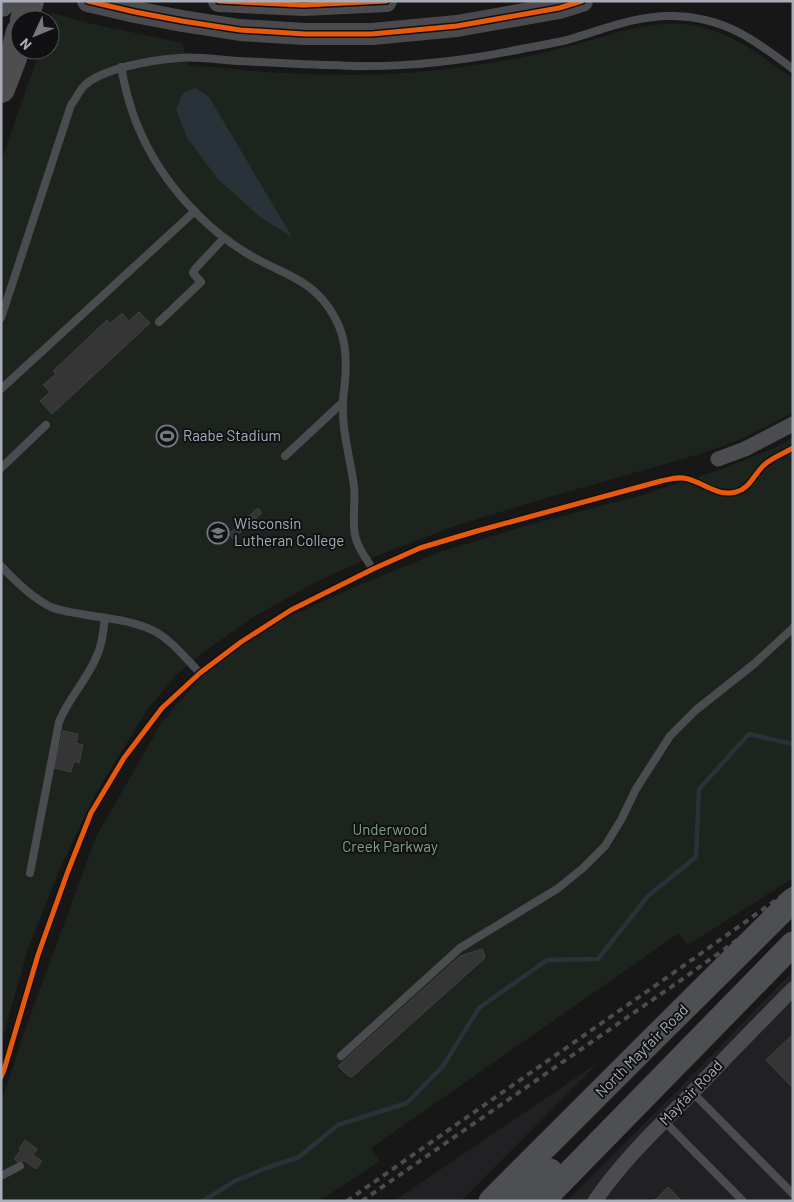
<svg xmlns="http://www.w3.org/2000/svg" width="794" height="1202" font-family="Barlow,sans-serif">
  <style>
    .built { fill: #212123 }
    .green { fill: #1d241e }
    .water { fill: #2a3239 }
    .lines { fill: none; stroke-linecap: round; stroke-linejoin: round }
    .stream { stroke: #2a3239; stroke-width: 4.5 }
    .building { fill: #353536; stroke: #3f4043 }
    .service { stroke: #4b4c50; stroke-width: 8 }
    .minor { stroke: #4b4c50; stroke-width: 15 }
    .secondary { stroke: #4a4a4e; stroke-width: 22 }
    .primary { stroke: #4d4f52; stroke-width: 25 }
    .motorway { stroke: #4e4e51; stroke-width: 28 }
    .rail { stroke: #4b4c4f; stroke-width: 4; stroke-dasharray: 6 5; stroke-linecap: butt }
    .primary-bridge { stroke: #4d4f52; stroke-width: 25 }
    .cycleway-casing { stroke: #111113; stroke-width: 8 }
    .cycleway { stroke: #e8590c; stroke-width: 5 }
    .labels { text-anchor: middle; stroke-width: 4; stroke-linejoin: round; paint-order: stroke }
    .poi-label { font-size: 15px; fill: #a8adb8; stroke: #111113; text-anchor: start }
    .park-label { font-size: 15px; fill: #7fa381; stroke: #111113 }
    .street-label { font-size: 15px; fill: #a8adb8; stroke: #111113 }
  </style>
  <rect width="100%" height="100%" fill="#171717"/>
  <g class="built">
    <polygon points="793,971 793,1201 567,1201 671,1097"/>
    <polygon points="599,1062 461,1201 394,1201"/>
  </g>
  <g class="green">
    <path d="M52 13 93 24 182 43 189 66C214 66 239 70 264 72 322 75 380 77 438 70 475 65 514 60 550 51 566 47 582 43 598 38 625 30 654 22 683 24 727 28 759 54 793 79V412L775 422 739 440 700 454 549 497 452 527 353 565 314 583 255 616 202 653 176 675 147 710 95 795 60 868 28 949 1 1044V161L40 50H50V20Z"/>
    <polygon points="793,438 793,878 688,945 679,933 371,1148 380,1161 319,1201 1,1201 1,1103 25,1030 96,837 162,722 202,676 265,628 345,591 437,553 528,525 639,496 722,469 772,449"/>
  </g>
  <polygon class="water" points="196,88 209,97 292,237 259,216 218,179 187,138 176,109 183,93"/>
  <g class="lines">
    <polyline class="stream" points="203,1201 235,1181 266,1168 299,1157 338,1125 407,1103 443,1066 479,1008 547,960 598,959 648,896 696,857 699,789 749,734 793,744"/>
  </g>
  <g class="building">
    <polygon points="139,312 150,323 52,414 40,401 50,392 43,385 56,374 53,371 107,320 110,324 122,313 129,321"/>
    <polygon points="258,508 262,513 233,539 229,534"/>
    <polygon points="63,731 78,734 76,743 83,745 79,763 74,761 71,772 54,768"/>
    <polygon points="482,949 484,953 485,958 352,1077 347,1075 338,1066 460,956"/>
    <polygon points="793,1034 793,1088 766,1060"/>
    <polygon points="25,1140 37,1149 33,1155 42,1161 36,1169 23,1160 21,1164 14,1159 21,1150 19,1149"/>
    <polygon points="668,1187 682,1201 652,1201 654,1199 655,1200"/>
  </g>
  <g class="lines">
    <g class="service">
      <path d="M121 67C125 88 130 109 139 129 161 181 204 229 253 257 285 275 314 280 334 316 346 337 347 358 345 382 344 392 342 402 343 412 343 437 351 461 354 487 356 504 351 523 356 539 359 550 367 560 373 569"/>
      <path d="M1 318 71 105C76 99 79 91 84 86 102 68 153 60 178 58 195 56 220 60 238 61 278 63 317 65 356 66 413 67 470 60 526 48 539 46 553 43 567 40 602 30 636 15 674 16 724 17 755 40 793 69"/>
      <polyline points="159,322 201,282 193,273 195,269 224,238"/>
      <polyline points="1,389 195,211"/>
      <polyline points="285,456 343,402"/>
      <polyline points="1,468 46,425"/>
      <path d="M1 566C15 581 32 598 51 607 60 611 71 612 81 614 103 618 132 620 152 630 171 639 185 658 200 673"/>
      <path d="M30 873 59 722C68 699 85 682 95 660 102 647 103 633 105 618"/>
      <polyline points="341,1056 460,948 557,889 583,868 605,846 621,820 636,789 670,736 696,710 754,664 793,628"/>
      <polyline points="692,1092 793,1194"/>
      <polyline points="664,1121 743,1201"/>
      <polyline points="1,1176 20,1166"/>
    </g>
    <g class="minor">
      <polyline points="718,459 745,449 793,424"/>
      <path d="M595 1201C619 1165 651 1134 681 1104 718 1066 755 1027 793 989"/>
    </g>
    <g class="secondary">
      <polyline points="88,1 135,12 182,21 240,30 305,34 372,34 457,26 559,8 582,1"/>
      <polyline points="219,1 304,5 386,1"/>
    </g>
    <g class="primary">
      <polyline points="491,1201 650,1042"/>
      <polyline points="520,1201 550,1171"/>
      <polyline points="542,1201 793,944"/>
    </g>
    <g class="motorway">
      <polyline points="1,3 2,1"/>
      <polyline points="24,20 30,1"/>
      <polyline points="1,89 13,58 20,32"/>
    </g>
    <g class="rail">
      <polyline points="347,1201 679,969 793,888"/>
      <polyline points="362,1201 684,978 793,900"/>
    </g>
    <polyline class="primary-bridge" points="650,1042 793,900"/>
    <g class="cycleway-casing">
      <g id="cycleway">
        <polyline points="88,1 135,12 182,21 240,30 305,34 372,34 457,26 559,8 582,1"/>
        <polyline points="219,1 304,5 386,1"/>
        <path d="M1 1077 4 1070 38 955 68 871 91 813 124 758 162 708 200 673 241 642 291 610 373 569 420 548 477 531 661 481C670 479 679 476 688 479 704 483 718 497 736 492 749 489 754 475 763 466 771 458 783 454 793 448"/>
      </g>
    </g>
    <use href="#cycleway" class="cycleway"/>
  </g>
  <defs>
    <g id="stadium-ring" transform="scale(1.125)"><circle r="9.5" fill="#111113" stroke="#757880" stroke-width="1.5"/><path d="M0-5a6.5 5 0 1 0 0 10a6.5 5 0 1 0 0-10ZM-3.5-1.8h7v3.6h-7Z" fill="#757880"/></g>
    <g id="university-ring" transform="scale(1.125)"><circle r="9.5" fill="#111113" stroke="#757880" stroke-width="1.5"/><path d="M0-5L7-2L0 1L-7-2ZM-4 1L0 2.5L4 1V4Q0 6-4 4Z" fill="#757880"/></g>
  </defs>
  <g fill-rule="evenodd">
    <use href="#stadium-ring" x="167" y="436"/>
    <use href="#university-ring" x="218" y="533"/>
  </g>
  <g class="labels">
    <g class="poi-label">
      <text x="183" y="441">Raabe Stadium</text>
      <text x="234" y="529">Wisconsin<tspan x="234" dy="17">Lutheran College</tspan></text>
    </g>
    <g class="park-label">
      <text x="390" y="835">Underwood<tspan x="390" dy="17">Creek Parkway</tspan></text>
    </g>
    <g class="street-label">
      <text transform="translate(642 1051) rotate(-45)" y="5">North Mayfair Road</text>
      <text transform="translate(691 1093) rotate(-46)" y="5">Mayfair Road</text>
    </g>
  </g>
  <rect width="794" height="1202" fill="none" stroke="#a8adb8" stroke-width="5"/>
  <g transform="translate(35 35) rotate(226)"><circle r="24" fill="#111113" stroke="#4d4f55"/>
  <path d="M0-4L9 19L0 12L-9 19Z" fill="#757880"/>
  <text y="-8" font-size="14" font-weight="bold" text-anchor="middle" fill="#a8adb8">N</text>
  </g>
</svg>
